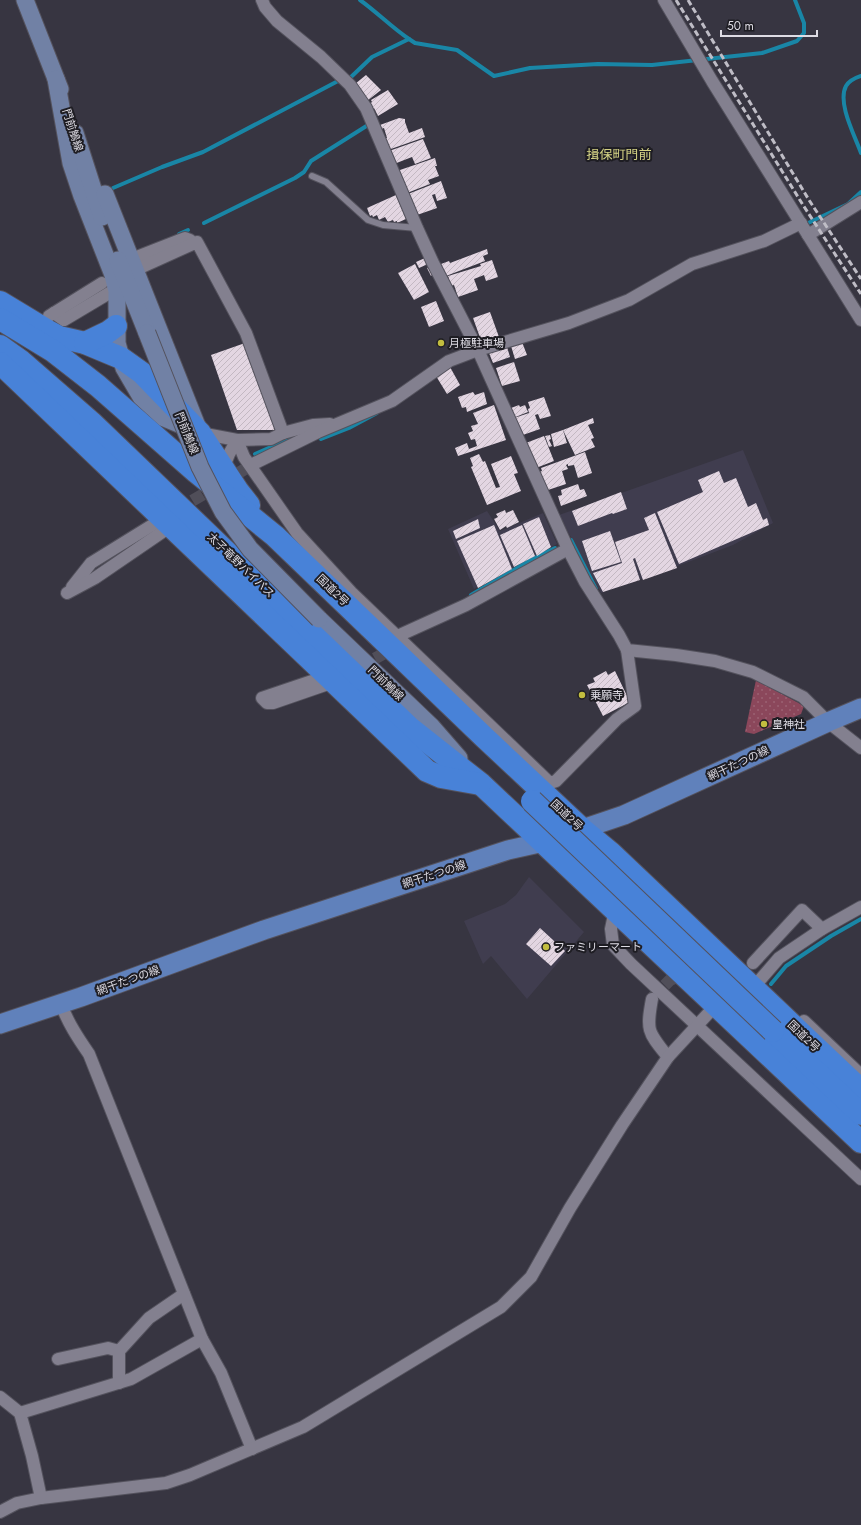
<svg xmlns="http://www.w3.org/2000/svg" width="861" height="1525" font-family="Jost,'Noto Sans JP',sans-serif">
  <style>
    .built { fill: #403d4f }
    .park { fill: url(#park-dots) }
    .lines { fill: none; stroke-linecap: round; stroke-linejoin: round }
    .stream { stroke: #1986a6; stroke-width: 4 }
    .building { fill: url(#building-hatch) }
    .street-tunnel { stroke: #504e59; stroke-width: 12; stroke-dasharray: 12 6; stroke-linecap: butt }
    .lane-casing { stroke: #54525d; stroke-width: 8 }
    .street-casing { stroke: #54525d; stroke-width: 14 }
    .secondary-casing { stroke: #54525d; stroke-width: 19 }
    .primary-casing { stroke: #54525d; stroke-width: 21 }
    .highway-casing { stroke: #54525d; stroke-width: 24 }
    .lane { stroke: #83808f; stroke-width: 6 }
    .street { stroke: #83808f; stroke-width: 12 }
    .secondary { stroke: #7181a5; stroke-width: 17 }
    .primary { stroke: #6081bb; stroke-width: 19 }
    .highway { stroke: #4882d8; stroke-width: 22 }
    .rail { stroke: #bfbdc6; stroke-width: 3; stroke-dasharray: 6 3; stroke-linecap: butt }
    .secondary-bridge-casing { stroke: #54525d; stroke-width: 19; stroke-linecap: butt }
    .highway-bridge-casing { stroke: #54525d; stroke-width: 24; stroke-linecap: butt }
    .secondary-bridge { stroke: #7181a5; stroke-width: 17 }
    .highway-bridge { stroke: #4882d8; stroke-width: 22 }
    .poi-dot { fill: #c2bd3f; stroke: #1e1d23; stroke-width: 1.5 }
    .labels { text-anchor: middle; stroke-width: 4; stroke-linejoin: round; paint-order: stroke }
    .street-label { font-size: 11px; fill: #dedce4; stroke: #1e1d23 }
    .poi-label { font-size: 11px; fill: #dedce4; stroke: #1e1d23; text-anchor: start }
    .quarter-label { font-size: 13px; fill: #d6d486; stroke: #1e1d23 }
  </style>
  <defs>
    <pattern id="park-dots" width="8" height="8" patternUnits="userSpaceOnUse"><rect width="8" height="8" fill="#8b475b"/><path d="M2 2h.1M6 6h.1" fill="none" stroke="#9b6172" stroke-width="1.8" stroke-linecap="round"/></pattern>
    <pattern id="building-hatch" width="6" height="6" patternUnits="userSpaceOnUse"><rect width="6" height="6" fill="#e3d6e2"/><path d="M-1 1l2-2M0 6l6-6M5 7l2-2" fill="none" stroke="#c3b8c2"/></pattern>
  </defs>
  <rect width="100%" height="100%" fill="#373541"/>
  <g class="built">
    <polygon points="743,450 773,523 733,545 675,567 601,593 559,515"/>
    <polygon points="487,511 500,531 543,513 557,544 474,589 448,529"/>
    <polygon points="529,877 584,932 527,999 491,956 483,964 464,921 505,904 516,895"/>
  </g>
  <polygon class="park" points="756,680 804,706 801,714 754,734 745,732"/>
  <g class="lines">
    <g class="stream">
      <path d="M360 0C377 12 391 27 409 39"/>
      <path d="M861 76C855 78 849 81 846 86 837 103 855 136 861 153"/>
      <polyline points="351,77 372,57 409,39 415,43 457,50 494,76 530,68 598,64 652,65 762,53 797,41 804,33 804,23 795,0"/>
      <polyline points="113,188 162,167 203,152 338,81 341,82"/>
      <polyline points="204,223 295,178 304,172 311,161 368,125 367,123"/>
      <polyline points="804,225 848,204 861,192"/>
      <polyline points="179,234 188,230"/>
      <polyline points="321,439 349,428 377,413"/>
      <polyline points="255,454 300,434"/>
      <polyline points="569,541 571,540 596,589"/>
      <polyline points="471,595 531,560 555,548"/>
      <polyline points="771,984 786,966 831,936 861,919"/>
    </g>
  </g>
  <g class="building">
    <polygon points="366,75 381,90 367,101 355,84"/>
    <polygon points="388,90 398,104 378,116 374,108 372,110 369,104 372,102 371,100"/>
    <polygon points="399,118 405,119 405,122 409,133 422,128 425,137 388,150 384,139 387,138 384,128 381,129 380,125"/>
    <polygon points="423,139 431,158 415,164 412,157 394,164 389,151"/>
    <polygon points="435,158 437,166 435,166 439,176 428,180 430,184 407,193 397,171"/>
    <polygon points="441,181 447,198 437,201 435,194 432,195 437,208 417,215 408,194"/>
    <polygon points="396,195 406,219 397,223 397,221 394,222 393,220 388,222 385,217 379,220 377,215 373,217 372,215 370,216 367,208"/>
    <polygon points="487,249 488,254 483,256 485,261 446,276 441,264 449,261 450,263"/>
    <polygon points="425,258 428,264 419,268 416,262"/>
    <polygon points="492,260 498,277 486,281 484,275 474,279 478,290 458,297 454,285 451,286 448,276 481,266 480,264"/>
    <polygon points="415,264 429,292 414,300 398,273"/>
    <polygon points="430,267 433,274 431,276 427,268"/>
    <polygon points="436,301 444,321 429,327 421,307"/>
    <polygon points="490,312 499,337 482,343 473,318"/>
    <polygon points="522,342 527,355 515,359 511,346"/>
    <polygon points="245,343 275,430 237,430 211,355"/>
    <polygon points="507,347 510,357 493,363 489,353"/>
    <polygon points="514,362 520,381 502,386 496,368"/>
    <polygon points="450,367 460,385 447,394 436,376"/>
    <polygon points="473,392 475,395 484,392 487,404 467,412 466,407 462,408 458,397"/>
    <polygon points="544,397 551,416 540,419 538,414 535,415 540,429 520,436 514,418 529,413 528,409 530,408 528,402"/>
    <polygon points="494,405 506,440 458,456 455,448 467,443 469,449 477,446 475,439 471,440 468,433 473,431 471,426 478,424 473,413"/>
    <polygon points="519,405 520,407 525,405 528,412 513,418 511,408"/>
    <polygon points="593,418 594,423 588,425 594,438 591,439 595,447 575,455 563,430"/>
    <polygon points="563,430 567,443 554,447 551,434"/>
    <polygon points="550,435 551,439 549,440 552,446 549,447 545,436"/>
    <polygon points="544,436 554,461 536,468 526,443"/>
    <polygon points="585,452 592,473 578,478 574,465 568,466 568,464 566,465 568,469 562,471 566,484 545,491 537,473 542,471 541,468"/>
    <polygon points="479,454 483,462 485,461 496,488 500,487 491,464 511,456 518,473 514,474 521,491 487,505 471,467 473,466 470,458"/>
    <polygon points="719,471 724,483 736,478 748,507 756,503 763,520 767,518 769,525 679,564 657,512 703,492 698,480"/>
    <polygon points="578,484 580,490 584,489 587,496 561,506 558,496 562,495 561,490"/>
    <polygon points="621,492 627,509 613,514 612,513 578,526 572,511"/>
    <polygon points="505,510 506,513 513,510 519,522 507,528 506,526 500,530 494,519 498,517 496,514"/>
    <polygon points="655,513 677,568 643,580 635,558 633,559 640,580 603,592 593,573 622,563 615,542 649,530 644,518"/>
    <polygon points="539,517 551,547 537,556 523,524"/>
    <polygon points="478,519 480,528 456,539 453,531"/>
    <polygon points="494,525 512,569 478,588 457,541"/>
    <polygon points="522,525 535,556 514,567 500,535"/>
    <polygon points="610,531 621,562 592,571 582,541"/>
    <polygon points="606,671 608,675 615,671 630,702 603,716 587,685 595,682 593,678"/>
    <polygon points="540,928 565,951 551,966 526,944"/>
  </g>
  <g class="lines">
    <g class="street-tunnel">
      <polyline points="177,510 255,463"/>
      <polyline points="359,667 396,647"/>
      <polyline points="652,998 670,980 687,973"/>
    </g>
    <g class="lane-casing">
      <polyline id="lane" points="312,176 326,182 368,220 383,225 417,228"/>
    </g>
    <g class="street-casing">
      <g id="street">
        <polyline points="262,0 265,7 277,21 321,57 350,85 366,108 417,228 433,263 478,350 568,549 585,582 619,635 627,650 676,655 715,661 753,672 803,697 828,722 861,748"/>
        <polyline points="664,0 712,81 861,320"/>
        <polyline points="808,235 861,202"/>
        <polyline points="139,256 185,238 190,240"/>
        <polyline points="135,270 197,242 246,333 283,433"/>
        <polyline points="54,313 64,320 116,289"/>
        <polyline points="49,316 102,283"/>
        <polyline points="200,433 237,440 271,439 283,433 313,425 330,424"/>
        <polyline points="237,440 244,457 297,533 351,592 550,783 556,781 617,719 635,706 627,650"/>
        <polyline points="255,463 318,432 392,401 449,361 478,350 569,323 629,300 692,264 764,241 801,223"/>
        <polyline points="223,469 229,454 237,440"/>
        <polyline points="72,587 91,563 154,524"/>
        <polyline points="67,593 95,578 174,524"/>
        <polyline points="391,639 466,605 568,549"/>
        <polyline points="328,684 273,703 267,703 262,698 327,676 329,674"/>
        <polyline points="615,910 611,929 613,945 631,964 861,1179"/>
        <polyline points="753,963 802,910 822,929"/>
        <polyline points="753,988 779,958 822,929 861,907"/>
        <path d="M652 999C646 1031 648 1032 668 1057"/>
        <path d="M61 1004C68 1023 78 1038 89 1054L202 1339 221 1373 252 1449"/>
        <polyline points="804,1021 861,1075"/>
        <polyline points="58,1359 108,1348 119,1351"/>
        <polyline points="119,1383 119,1351 149,1318 184,1294"/>
        <polyline points="0,1397 20,1413 32,1456 41,1498"/>
        <polyline points="20,1413 131,1379 202,1339"/>
        <polyline points="0,1512 17,1503 41,1498 166,1483 190,1475 303,1427 501,1307 531,1277 570,1208 622,1125 668,1057 716,1005"/>
      </g>
    </g>
    <g class="secondary-casing">
      <g id="secondary">
        <polyline points="25,0 60,89"/>
        <polyline points="56,79 71,163 82,196 113,275 117,291 117,343 124,368 141,397 164,418 193,430"/>
        <polyline points="75,133 102,217"/>
        <polyline points="105,194 197,426"/>
        <polyline points="118,260 147,333"/>
        <polyline points="319,619 432,727 459,758"/>
      </g>
    </g>
    <g class="primary-casing">
      <polyline id="primary" points="0,1024 81,997 264,930 508,850 544,842 624,815 828,722 861,708"/>
    </g>
    <g class="highway-casing">
      <g id="highway">
        <polyline points="0,302 48,331 59,337 85,343 121,358 142,373 200,433 238,491 249,505"/>
        <polyline points="0,319 53,351 98,386 196,472 275,536 484,737 582,829 611,853 861,1090"/>
        <polyline points="85,343 108,332 116,326"/>
        <polyline points="0,346 21,361 91,422 410,728 481,784 861,1142"/>
        <polyline points="0,363 427,771 441,777 480,784"/>
        <polyline points="773,1031 861,1114"/>
      </g>
    </g>
    <use href="#lane" class="lane"/>
    <use href="#street" class="street"/>
    <use href="#secondary" class="secondary"/>
    <use href="#primary" class="primary"/>
    <use href="#highway" class="highway"/>
    <g class="rail">
      <polyline points="676,0 803,205 861,294"/>
      <polyline points="688,0 809,200 861,279"/>
    </g>
    <g class="secondary-bridge-casing">
      <polyline id="secondary-bridge" points="147,333 200,467 223,512 250,549 319,619"/>
    </g>
    <g class="highway-bridge-casing">
      <polyline id="highway-bridge" points="532,801 773,1031"/>
    </g>
    <use href="#secondary-bridge" class="secondary-bridge"/>
    <use href="#highway-bridge" class="highway-bridge"/>
  </g>
  <g class="poi-dot">
    <circle cx="441" cy="343" r="4"/>
    <circle cx="582" cy="695" r="4"/>
    <circle cx="764" cy="724" r="4"/>
    <circle cx="546" cy="947" r="4"/>
  </g>
  <g class="labels">
    <g class="street-label">
      <text transform="translate(73 130) rotate(72)" y="4">門前鵤線</text>
      <text transform="translate(187 433) rotate(68)" y="4">門前鵤線</text>
      <text transform="translate(241 565) rotate(44)" y="4">太子竜野バイパス</text>
      <text transform="translate(333 590) rotate(44)" y="4">国道2号</text>
      <text transform="translate(386 683) rotate(44)" y="4">門前鵤線</text>
      <text transform="translate(738 763) rotate(-25)" y="4">網干たつの線</text>
      <text transform="translate(567 815) rotate(43)" y="4">国道2号</text>
      <text transform="translate(434 874) rotate(-18)" y="4">網干たつの線</text>
      <text transform="translate(128 980) rotate(-20)" y="4">網干たつの線</text>
      <text transform="translate(804 1036) rotate(44)" y="4">国道2号</text>
    </g>
    <g class="poi-label">
      <text x="449" y="347">月極駐車場</text>
      <text x="590" y="699">乗願寺</text>
      <text x="772" y="728">皇神社</text>
      <text x="554" y="951">ファミリーマート</text>
    </g>
    <g class="quarter-label">
      <text x="619" y="159">揖保町門前</text>
    </g>
  </g>
  <path d="M721 30v6h96v-6" fill="none" stroke="#dedce4" stroke-width="2"/>
  <text x="727" y="30" font-size="12" fill="#dedce4" stroke="#1e1d23" stroke-width="3" paint-order="stroke">50 m</text>
</svg>
